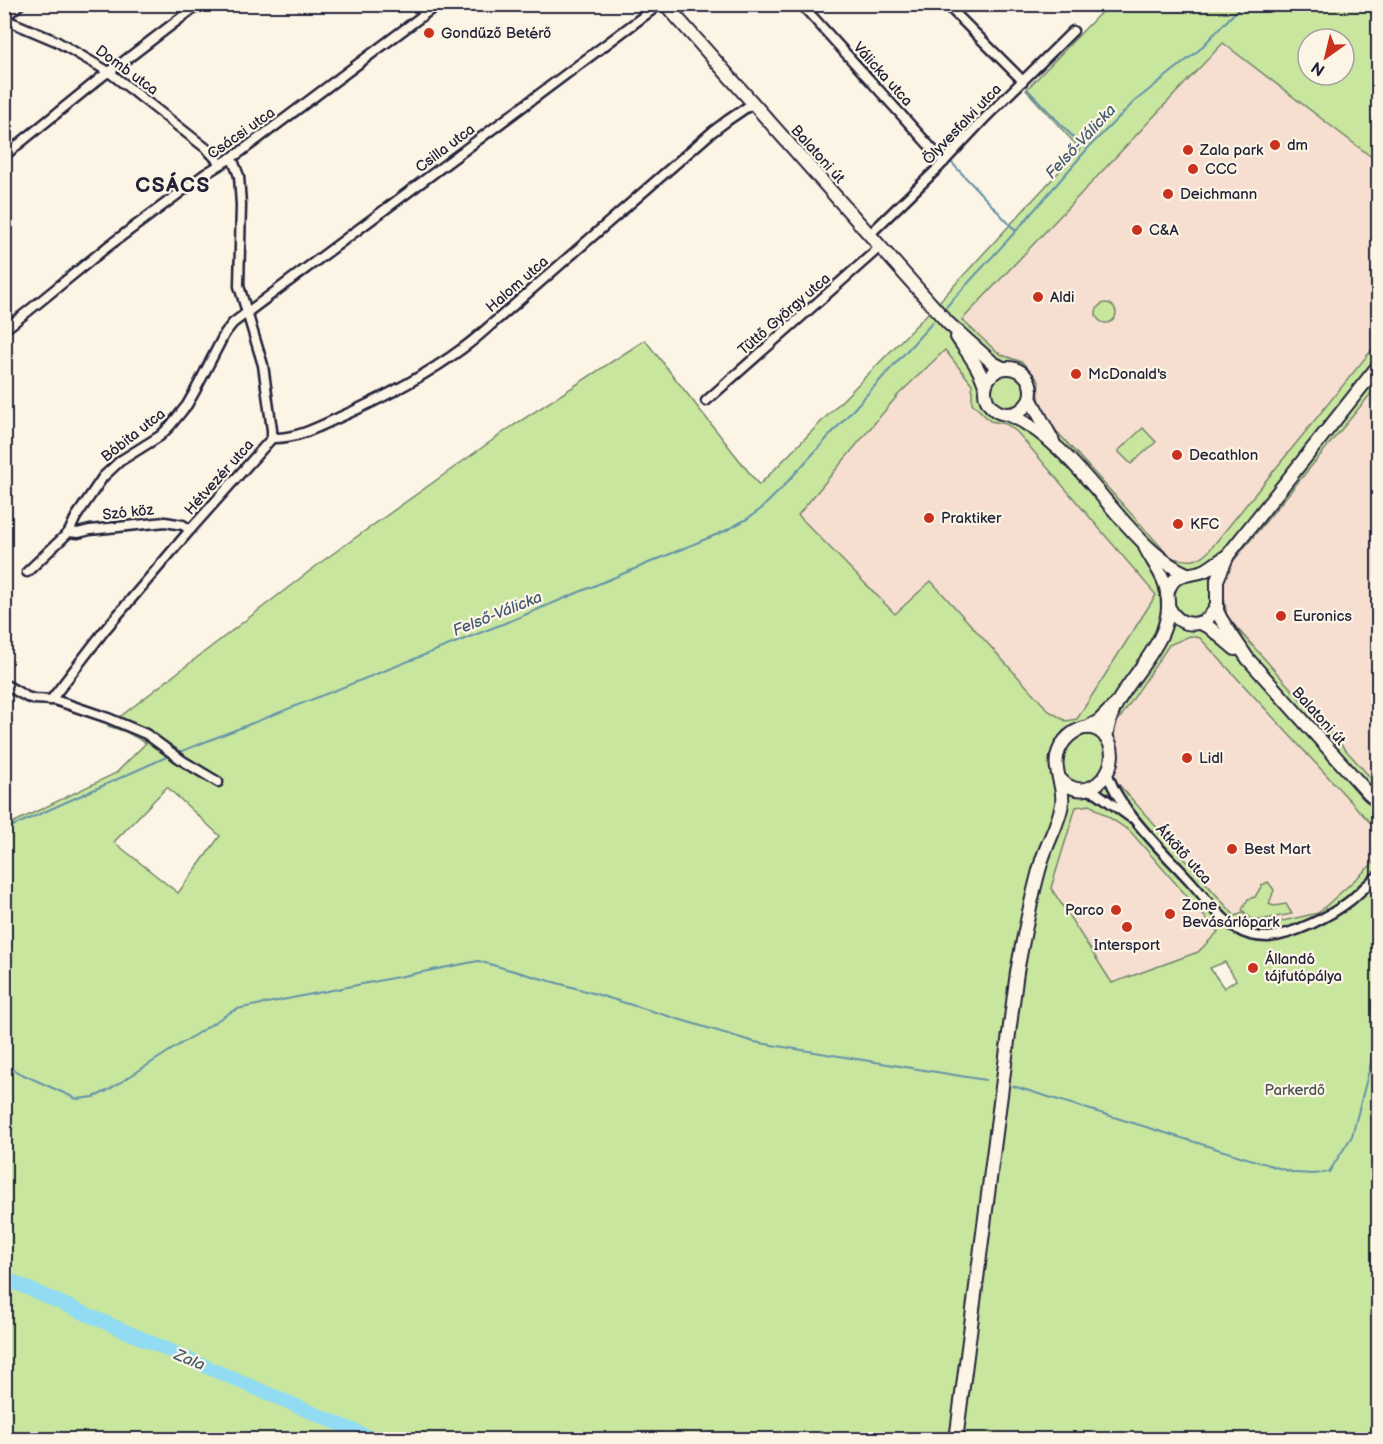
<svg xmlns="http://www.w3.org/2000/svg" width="1383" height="1444" font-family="'Balsamiq Sans',sans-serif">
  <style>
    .built { fill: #f6dfd1 }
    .green { fill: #c8e69e; stroke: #75846c; stroke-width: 1.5; fill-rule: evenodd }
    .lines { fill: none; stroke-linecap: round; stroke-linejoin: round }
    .stream { stroke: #6592a9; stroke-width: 2 }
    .river { stroke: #91dcf2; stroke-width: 14 }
    .minor-casing { stroke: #22223b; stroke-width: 13 }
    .primary-casing { stroke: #22223b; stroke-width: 16 }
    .minor { stroke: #fcf5e5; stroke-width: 8 }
    .primary { stroke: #fcf5e5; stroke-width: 12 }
    .poi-dot { fill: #c8321e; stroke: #fcf5e5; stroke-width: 2 }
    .labels { text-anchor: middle; stroke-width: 4.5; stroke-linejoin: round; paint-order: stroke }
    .poi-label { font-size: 15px; fill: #22223b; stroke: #fcf5e5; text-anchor: start }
    .street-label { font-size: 15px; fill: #22223b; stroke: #fcf5e5 }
    .park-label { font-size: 15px; fill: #4c5354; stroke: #fcf5e5 }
    .water-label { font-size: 16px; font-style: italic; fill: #435a72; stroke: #fcf5e5 }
    .district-label { font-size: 21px; font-weight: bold; letter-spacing: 1.5px; fill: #22223b; stroke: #fcf5e5 }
  </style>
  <rect width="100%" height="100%" fill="#fcf5e5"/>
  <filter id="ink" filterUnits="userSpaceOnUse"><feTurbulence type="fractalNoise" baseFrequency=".0167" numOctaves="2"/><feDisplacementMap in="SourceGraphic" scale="12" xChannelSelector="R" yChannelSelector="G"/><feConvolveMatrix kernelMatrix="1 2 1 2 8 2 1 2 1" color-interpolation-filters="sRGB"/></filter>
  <g filter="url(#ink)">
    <g class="built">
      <polygon points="1223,43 1378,162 1378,342 1208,552 1201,558 1195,561 1171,558 1051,425 1040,406 1037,393 1039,381 1022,362 1002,355 996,351 961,321"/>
      <polygon points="945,350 972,384 990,421 1006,424 1017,432 1156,595 1077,719 1066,721 1049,711 931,581 895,614 798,515 898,395"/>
      <polygon points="1378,385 1378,786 1227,617 1221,576"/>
      <polygon points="1190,636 1200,638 1378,831 1378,859 1318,913 1256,927 1243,913 1235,916 1114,779 1117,745 1112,730 1169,645"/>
      <polygon points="1090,805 1130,831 1218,932 1198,952 1112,983 1050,888 1076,807"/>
    </g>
    <g class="green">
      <path d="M1108 5H1378V162L1223 43 962 320 996 351 1002 355 1022 362 1039 381C1037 401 1041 408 1051 425L1171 558C1188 560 1195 564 1208 552L1378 342V385L1221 576 1227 617 1378 786V831L1200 638 1190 636 1169 645 1112 730 1117 745 1114 779 1235 916 1243 913 1256 927 1318 913 1378 859V1439H5L4 827 116 773 146 743 126 732 108 726 324 560 511 427 645 340 759 485 937 304 1080 149 1026 90ZM1308 39H1344V75H1308ZM945 350 972 384V403L990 421 1006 424 1017 432 1156 595 1077 719 1066 721 1049 711 931 581 895 614 798 515 898 395ZM167 787 220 836 178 893 114 842ZM1090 805 1130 831 1218 932 1198 952 1112 983 1051 888 1076 807ZM1225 962 1236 980 1224 988 1210 968Z"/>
      <circle cx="1106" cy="313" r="10"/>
      <polygon points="1143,428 1156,442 1131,464 1118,451"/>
      <polygon points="1268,882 1274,890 1269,904 1274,906 1286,904 1292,914 1254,921 1242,910 1248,899 1255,897 1262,885"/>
    </g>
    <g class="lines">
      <g class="stream">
        <polyline points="808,4 942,152"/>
        <polyline points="940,4 1014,79"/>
        <polyline points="1028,90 1080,144 1089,147"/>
        <polyline points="952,163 1016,231"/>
        <polyline points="946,307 1016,231 1089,147 1135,101 1198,51 1243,4"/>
        <polyline points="177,753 515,619 725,531 747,519 761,509 780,490 933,322"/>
        <polyline points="4,830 171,755"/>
        <polyline points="4,1066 77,1099 94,1097 107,1091 229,1013 237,1009 478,961 579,989 754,1042 985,1080"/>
        <polyline points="1013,1086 1295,1173 1313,1174 1329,1172 1352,1136 1378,1036"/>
      </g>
      <polyline class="river" points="4,1278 255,1388 376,1440"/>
      <g class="minor-casing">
        <g id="minor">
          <polyline points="801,4 944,162"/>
          <polyline points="946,4 1023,81"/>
          <polyline points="4,18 20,4"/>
          <polyline points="4,19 56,41 109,72 207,149 220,163"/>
          <polyline points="4,156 104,75 119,65 199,4"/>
          <polyline points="869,235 938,168 984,119 1073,31"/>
          <polyline points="4,330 27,312 107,247 205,174 239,153 438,4"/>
          <polyline points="706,401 880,247"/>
          <path d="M272 438C295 439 317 428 338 418 381 399 424 377 463 348 476 339 487 328 499 318L712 132 728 120 753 103"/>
          <polyline points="69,532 78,533 90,530 165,522 183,525 190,530"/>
          <polyline points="27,572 69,532 76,517 103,477 120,461 160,436 170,426 187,405 195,391 225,333 233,323 660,4"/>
          <polyline points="4,684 27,697 34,699 54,700 67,704 108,718 146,734 183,761 218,782"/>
          <polyline points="51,700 104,631 190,530 272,438 272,430 263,365 239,286 241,205 239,176 234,163 230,158"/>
          <path d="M1107 771C1116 808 1166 854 1192 883 1206 899 1220 918 1237 929 1246 935 1257 937 1268 937 1293 935 1331 916 1351 900 1360 892 1369 883 1378 876"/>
          <polyline points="1087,790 1097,793 1130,817"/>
        </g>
      </g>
      <g class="primary-casing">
        <g id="primary">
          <polyline points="665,4 948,323 993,363 1003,368"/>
          <path d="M957 337C967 352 980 368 985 386"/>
          <polyline points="1378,366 1228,555 1217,580 1217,611 1221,619 1248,659 1368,793 1378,802"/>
          <circle cx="1008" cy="391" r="23"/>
          <polyline points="1030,398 1053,441"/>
          <path d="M1007 414C1055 433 1092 486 1126 524 1143 543 1163 564 1187 574"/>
          <path d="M1167 595C1173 569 1188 578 1206 570 1213 566 1220 560 1227 556"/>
          <path d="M1169 608C1181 631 1209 628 1217 604"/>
          <polyline points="1200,623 1209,627 1235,649"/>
          <polyline points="1086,728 1099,721 1114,706"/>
          <path d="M1106 738C1108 726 1111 713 1117 703 1139 664 1180 633 1165 584 1161 572 1151 559 1145 547"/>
          <path d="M956 1440 1017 972C1024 934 1031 897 1042 860 1048 841 1059 823 1062 804 1065 782 1049 768 1061 746 1069 732 1088 720 1103 734 1130 759 1090 813 1059 778"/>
        </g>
      </g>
      <use href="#minor" class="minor"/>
      <use href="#primary" class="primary"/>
    </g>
  </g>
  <g class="poi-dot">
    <circle cx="429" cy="33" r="6"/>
    <circle cx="1275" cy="145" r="6"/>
    <circle cx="1188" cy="150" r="6"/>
    <circle cx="1193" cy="169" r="6"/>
    <circle cx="1168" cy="194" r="6"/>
    <circle cx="1137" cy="230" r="6"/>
    <circle cx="1038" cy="297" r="6"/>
    <circle cx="1076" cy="374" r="6"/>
    <circle cx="1177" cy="455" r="6"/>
    <circle cx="929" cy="518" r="6"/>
    <circle cx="1178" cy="524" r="6"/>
    <circle cx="1281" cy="616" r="6"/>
    <circle cx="1187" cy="758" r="6"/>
    <circle cx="1232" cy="849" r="6"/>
    <circle cx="1116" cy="910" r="6"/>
    <circle cx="1170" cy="914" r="6"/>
    <circle cx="1127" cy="927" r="6"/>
    <circle cx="1253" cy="968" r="6"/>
  </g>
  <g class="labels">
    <g class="poi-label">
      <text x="441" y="38">Gondűző Betérő</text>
      <text x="1287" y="150">dm</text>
      <text x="1200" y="155">Zala park</text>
      <text x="1205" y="174">CCC</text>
      <text x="1180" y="199">Deichmann</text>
      <text x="1149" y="235">C&amp;A</text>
      <text x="1050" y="302">Aldi</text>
      <text x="1088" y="379">McDonald's</text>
      <text x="1189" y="460">Decathlon</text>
      <text x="941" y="523">Praktiker</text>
      <text x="1190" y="529">KFC</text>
      <text x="1293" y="621">Euronics</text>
      <text x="1199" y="763">Lidl</text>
      <text x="1244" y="854">Best Mart</text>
      <text x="1182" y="910">Zone<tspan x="1182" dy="17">Bevásárlópark</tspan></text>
      <text x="1104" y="915" text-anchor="end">Parco</text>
      <text x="1127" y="950" text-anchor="middle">Intersport</text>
      <text x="1265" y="964">Állandó<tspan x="1265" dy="17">tájfutópálya</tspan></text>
    </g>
    <g class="street-label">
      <text transform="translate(127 70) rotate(36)" y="5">Domb utca</text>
      <text transform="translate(883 74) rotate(48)" y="5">Válicka utca</text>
      <text transform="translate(962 124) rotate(-46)" y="5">Ölyvesfalvi utca</text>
      <text transform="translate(241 133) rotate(-35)" y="5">Csácsi utca</text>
      <text transform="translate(445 148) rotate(-37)" y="5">Csilla utca</text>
      <text transform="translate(818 154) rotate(48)" y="5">Balatoni út</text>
      <text transform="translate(517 284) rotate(-41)" y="5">Halom utca</text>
      <text transform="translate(784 314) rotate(-41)" y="5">Tüttő György utca</text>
      <text transform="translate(133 435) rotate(-38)" y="5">Bóbita utca</text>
      <text transform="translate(219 477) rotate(-48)" y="5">Hétvezér utca</text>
      <text transform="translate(128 512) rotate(-6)" y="5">Szó köz</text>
      <text transform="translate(1319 716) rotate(48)" y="5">Balatoni út</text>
      <text transform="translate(1184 854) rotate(48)" y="5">Átkötő utca</text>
    </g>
    <g class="park-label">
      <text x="1295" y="1095">Parkerdő</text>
    </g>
    <g class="water-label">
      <text transform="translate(1080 141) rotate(-47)" y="6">Felső-Válicka</text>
      <text transform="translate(497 613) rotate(-22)" y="6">Felső-Válicka</text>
      <text transform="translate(190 1359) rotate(23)" y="6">Zala</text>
    </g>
    <g class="district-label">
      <text x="173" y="192">CSÁCS</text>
    </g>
  </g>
  <rect width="1383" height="1444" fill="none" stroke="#fcf5e5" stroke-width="24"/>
  <rect x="12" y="12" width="1359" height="1420" fill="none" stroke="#22223b" stroke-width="2" filter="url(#ink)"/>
  <g transform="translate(1326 57) rotate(214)"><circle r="28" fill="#fcf5e5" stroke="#a5a1a1" stroke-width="1.5"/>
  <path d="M0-4.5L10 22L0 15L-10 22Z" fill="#c8321e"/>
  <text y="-9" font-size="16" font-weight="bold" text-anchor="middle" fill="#22223b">N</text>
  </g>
</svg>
